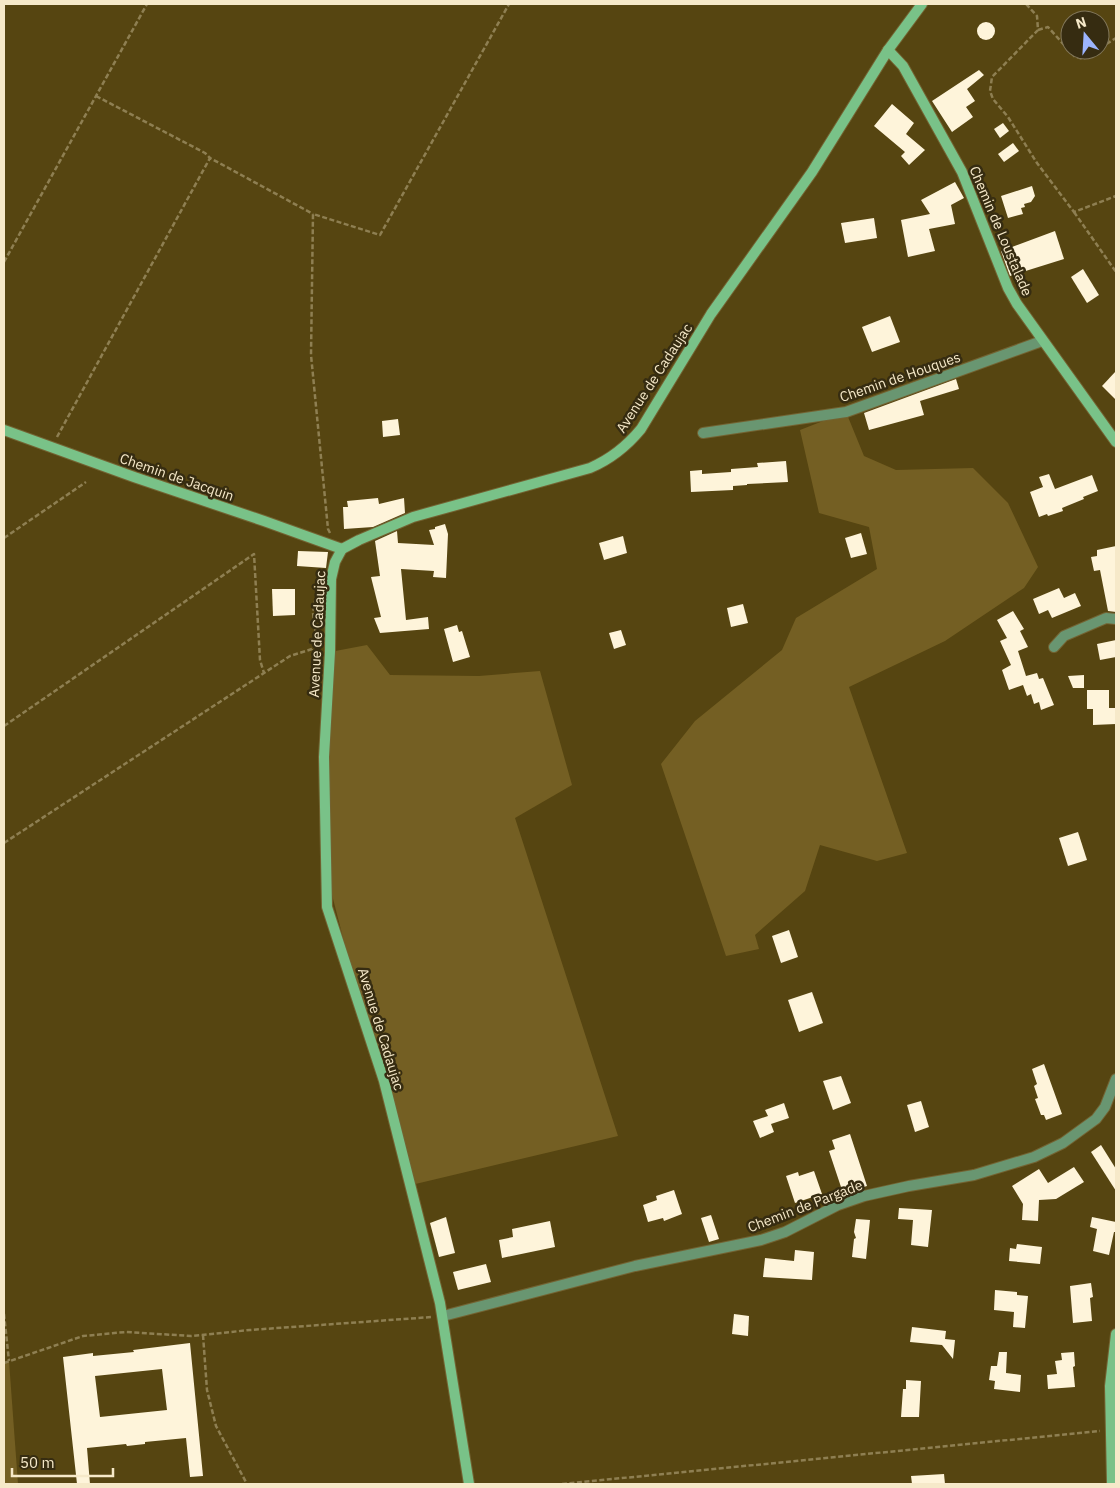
<svg xmlns="http://www.w3.org/2000/svg" width="1120" height="1488" font-family="'IBM Plex Sans',sans-serif">
  <style>
    .green { fill: #745f23 }
    .building { fill: #fef4da; fill-rule: evenodd }
    .lines { fill: none; stroke-linecap: round; stroke-linejoin: round }
    .street-casing { stroke: #736332; stroke-width: 12 }
    .secondary-casing { stroke: #736332; stroke-width: 12 }
    .path { stroke: #8e7f52; stroke-width: 2.5; stroke-dasharray: 5 2.5; stroke-linecap: butt }
    .street { stroke: #699671; stroke-width: 10 }
    .secondary { stroke: #79c288; stroke-width: 10 }
    .labels { text-anchor: middle; stroke-width: 5; stroke-linejoin: round; paint-order: stroke }
    .street-label { font-size: 14px; fill: #f6e9c9; stroke: #362c11 }
  </style>
  <rect width="100%" height="100%" fill="#564511"/>
  <g class="green">
    <polygon points="846,412 864,456 896,470 973,468 1008,503 1038,567 1024,588 945,641 849,687 907,853 877,861 820,845 805,891 755,935 759,949 726,956 661,764 695,721 782,650 796,618 877,569 869,527 819,513 800,430"/>
    <polygon points="367,645 390,675 479,676 540,671 572,785 515,818 618,1136 407,1186 330,887 324,757 330,652"/>
    <polygon points="9,1361 18,1484 4,1484 4,1362"/>
  </g>
  <g class="building">
    <circle cx="986" cy="31" r="9"/>
    <polygon points="979,70 984,75 967,89 975,101 966,107 973,117 952,132 932,101"/>
    <polygon points="892,104 914,123 906,134 925,150 909,165 901,156 905,152 874,126"/>
    <polygon points="1003,123 1009,131 1000,138 994,129"/>
    <polygon points="1013,143 1019,151 1004,162 998,154"/>
    <polygon points="955,182 964,198 951,205 955,224 929,229 935,251 908,257 901,220 930,214 921,200"/>
    <polygon points="1032,186 1035,196 1031,202 1024,204 1025,207 1021,208 1023,214 1008,218 1001,196"/>
    <polygon points="874,218 877,238 845,243 841,223"/>
    <polygon points="1055,231 1064,259 1010,276 1001,251"/>
    <polygon points="1083,269 1099,295 1087,303 1071,277"/>
    <polygon points="890,316 900,342 872,352 862,327"/>
    <polygon points="1116,371 1116,400 1102,386"/>
    <polygon points="956,379 959,389 920,401 924,415 869,430 864,413"/>
    <polygon points="398,419 400,435 383,437 382,421"/>
    <polygon points="786,461 788,482 747,484 747,485 733,486 733,490 691,492 690,471 702,470 702,474 731,472 731,469 758,467 757,463"/>
    <polygon points="1049,474 1055,489 1092,475 1098,491 1083,497 1084,499 1062,508 1063,511 1048,516 1047,514 1039,517 1030,492 1043,487 1039,477"/>
    <polygon points="378,498 379,504 404,498 405,513 373,527 344,529 343,507 348,507 347,501"/>
    <polygon points="445,524 448,534 446,578 433,577 434,571 401,569 406,620 428,617 429,629 380,633 374,618 381,617 371,577 380,576 375,541 397,531 398,543 434,545 429,530 435,529 435,527"/>
    <polygon points="861,533 867,554 851,558 845,538"/>
    <polygon points="623,536 627,553 604,560 599,543"/>
    <polygon points="1116,546 1116,612 1108,611 1100,570 1094,571 1091,557 1097,556 1097,550"/>
    <polygon points="298,551 328,552 326,568 297,566"/>
    <polygon points="1059,588 1064,598 1075,593 1081,606 1052,618 1048,610 1039,614 1033,599"/>
    <polygon points="272,589 295,589 295,615 273,616"/>
    <polygon points="743,604 748,623 731,627 727,608"/>
    <polygon points="1013,611 1024,629 1020,631 1028,647 1018,651 1026,676 1037,673 1039,679 1043,678 1054,705 1041,710 1039,702 1034,704 1031,694 1027,696 1023,685 1009,690 1002,670 1011,665 1000,641 1007,638 997,620"/>
    <polygon points="457,625 459,632 462,631 470,657 453,662 444,629"/>
    <polygon points="621,630 626,645 614,649 609,633"/>
    <polygon points="1116,640 1116,657 1100,660 1097,644"/>
    <polygon points="1084,675 1084,688 1073,688 1068,676"/>
    <polygon points="1087,690 1109,690 1109,708 1116,708 1116,724 1093,725 1093,709 1087,709"/>
    <polygon points="1078,832 1087,860 1068,866 1059,838"/>
    <polygon points="789,930 798,957 781,963 772,936"/>
    <polygon points="812,992 823,1023 799,1032 788,1000"/>
    <polygon points="1044,1064 1062,1114 1046,1120 1044,1115 1041,1115 1035,1099 1038,1098 1034,1086 1037,1084 1032,1069"/>
    <polygon points="841,1076 851,1103 833,1110 823,1081"/>
    <polygon points="921,1101 929,1127 915,1132 907,1105"/>
    <polygon points="784,1103 789,1118 771,1124 774,1132 760,1138 753,1121 768,1116 765,1110"/>
    <polygon points="850,1134 867,1186 843,1193 829,1151 835,1149 832,1140"/>
    <polygon points="1101,1145 1116,1169 1116,1191 1091,1152"/>
    <polygon points="1074,1167 1084,1182 1056,1199 1039,1200 1038,1221 1022,1220 1023,1204 1012,1186 1039,1169 1048,1183"/>
    <polygon points="814,1171 822,1194 795,1203 786,1176 798,1172 799,1176"/>
    <polygon points="674,1190 682,1214 664,1221 663,1218 648,1222 643,1205 657,1200 656,1196"/>
    <polygon points="899,1208 932,1210 928,1247 911,1245 913,1220 898,1219"/>
    <polygon points="711,1215 719,1239 709,1242 701,1218"/>
    <polygon points="446,1217 455,1253 439,1257 430,1223"/>
    <polygon points="1092,1217 1116,1222 1116,1232 1114,1232 1109,1255 1093,1251 1097,1229 1090,1227"/>
    <polygon points="856,1219 870,1220 866,1259 852,1257 854,1239 856,1238 854,1232"/>
    <polygon points="550,1221 555,1247 502,1258 499,1240 513,1237 512,1229"/>
    <polygon points="1017,1244 1042,1247 1040,1264 1009,1261 1010,1248 1016,1249"/>
    <polygon points="795,1250 814,1252 812,1280 763,1277 765,1258 794,1261"/>
    <polygon points="486,1264 491,1282 458,1290 453,1272"/>
    <polygon points="1091,1283 1093,1297 1090,1298 1092,1321 1073,1323 1070,1286"/>
    <polygon points="995,1290 1017,1292 1017,1295 1028,1296 1025,1328 1013,1327 1014,1312 994,1310"/>
    <polygon points="734,1314 749,1316 748,1336 732,1334"/>
    <polygon points="912,1327 946,1331 945,1339 955,1340 953,1359 942,1345 910,1342"/>
    <path d="M190 1343 203 1476 190 1477 186 1438 145 1442V1444L127 1446 126 1444 87 1448 90 1484H77L63 1357 93 1353V1356L134 1352 133 1350ZM162 1369 167 1410 100 1417 95 1376Z"/>
    <polygon points="999,1352 1007,1352 1006,1373 1021,1375 1020,1392 994,1389 995,1381 989,1380 991,1366 997,1366"/>
    <polygon points="1074,1352 1075,1366 1073,1367 1075,1387 1048,1389 1047,1375 1057,1374 1055,1361 1062,1360 1061,1353"/>
    <polygon points="906,1380 921,1381 919,1417 901,1417 903,1389 906,1389"/>
    <polygon points="944,1474 945,1484 912,1484 911,1476"/>
  </g>
  <g class="lines">
    <g class="street-casing">
      <g id="street">
        <polyline points="703,433 846,412 1042,341"/>
        <polyline points="1054,647 1064,636 1106,618 1116,619"/>
        <polyline points="443,1316 635,1266 761,1240 785,1232 838,1205 864,1196 909,1186 974,1175 1034,1157 1063,1143 1096,1119 1105,1107 1116,1079"/>
      </g>
    </g>
    <g class="secondary-casing">
      <g id="secondary">
        <polyline points="888,50 903,66 962,172 1008,288 1017,304 1116,442"/>
        <polyline points="4,430 134,477 264,521 342,549"/>
        <path d="M469 1484 440 1303 384 1081 327 907 324 757 330 652 331 579 335 562 342 549 359 540 413 517 590 468C611 459 627 446 641 429L711 314 812 172 888 50 922 4"/>
        <polyline points="1112,1484 1110,1386 1116,1334"/>
      </g>
    </g>
    <g class="path">
      <polyline points="1026,4 1037,16 1038,30 992,77 990,91 993,99 1008,117 1037,163 1074,212 1116,196"/>
      <polyline points="1038,30 1048,27 1074,56 1083,59 1097,50"/>
      <polyline points="1100,48 1116,38"/>
      <polyline points="96,96 205,153 210,158"/>
      <polyline points="1074,212 1116,272"/>
      <polyline points="4,262 147,4"/>
      <polyline points="57,437 210,158 313,214"/>
      <polyline points="330,533 328,529 311,355 313,214 380,235 509,4"/>
      <polyline points="4,538 86,482"/>
      <polyline points="4,726 254,554 260,660 264,673"/>
      <polyline points="4,843 290,656 312,649 317,642 313,613 315,601 320,597"/>
      <polyline points="4,1314 9,1361"/>
      <polyline points="203,1335 207,1390 216,1426 247,1484"/>
      <polyline points="4,1363 83,1336 126,1332 191,1336 250,1330 432,1317"/>
      <polyline points="562,1484 1100,1431"/>
    </g>
    <use href="#street" class="street"/>
    <use href="#secondary" class="secondary"/>
  </g>
  <g class="labels">
    <g class="street-label">
      <text transform="translate(1001 231) rotate(67)" y="5">Chemin de Loustalade</text>
      <text transform="translate(900 377) rotate(-19)" y="5">Chemin de Houques</text>
      <text transform="translate(654 378) rotate(-57)" y="5">Avenue de Cadaujac</text>
      <text transform="translate(177 477) rotate(19)" y="5">Chemin de Jacquin</text>
      <text transform="translate(317 634) rotate(-87)" y="5">Avenue de Cadaujac</text>
      <text transform="translate(381 1029) rotate(73)" y="5">Avenue de Cadaujac</text>
      <text transform="translate(805 1206) rotate(-21)" y="5">Chemin de Pargade</text>
    </g>
  </g>
  <rect width="1120" height="1488" fill="none" stroke="#f6e9c9" stroke-width="10"/>
  <g transform="translate(1085 35) rotate(342)"><circle r="24" fill="#362c11" stroke="#83785b"/>
  <path d="M0-4L9 19L0 12L-9 19Z" fill="#9cb4fd"/>
  <text y="-8" font-size="14" font-weight="bold" text-anchor="middle" fill="#f6e9c9">N</text>
  </g>
  <path d="M12 1468v8h101v-8" fill="none" stroke="#f6e9c9" stroke-width="2.5"/>
  <text x="20" y="1468" font-size="15" fill="#f6e9c9" stroke="#362c11" stroke-width="4" paint-order="stroke">50 m</text>
</svg>
